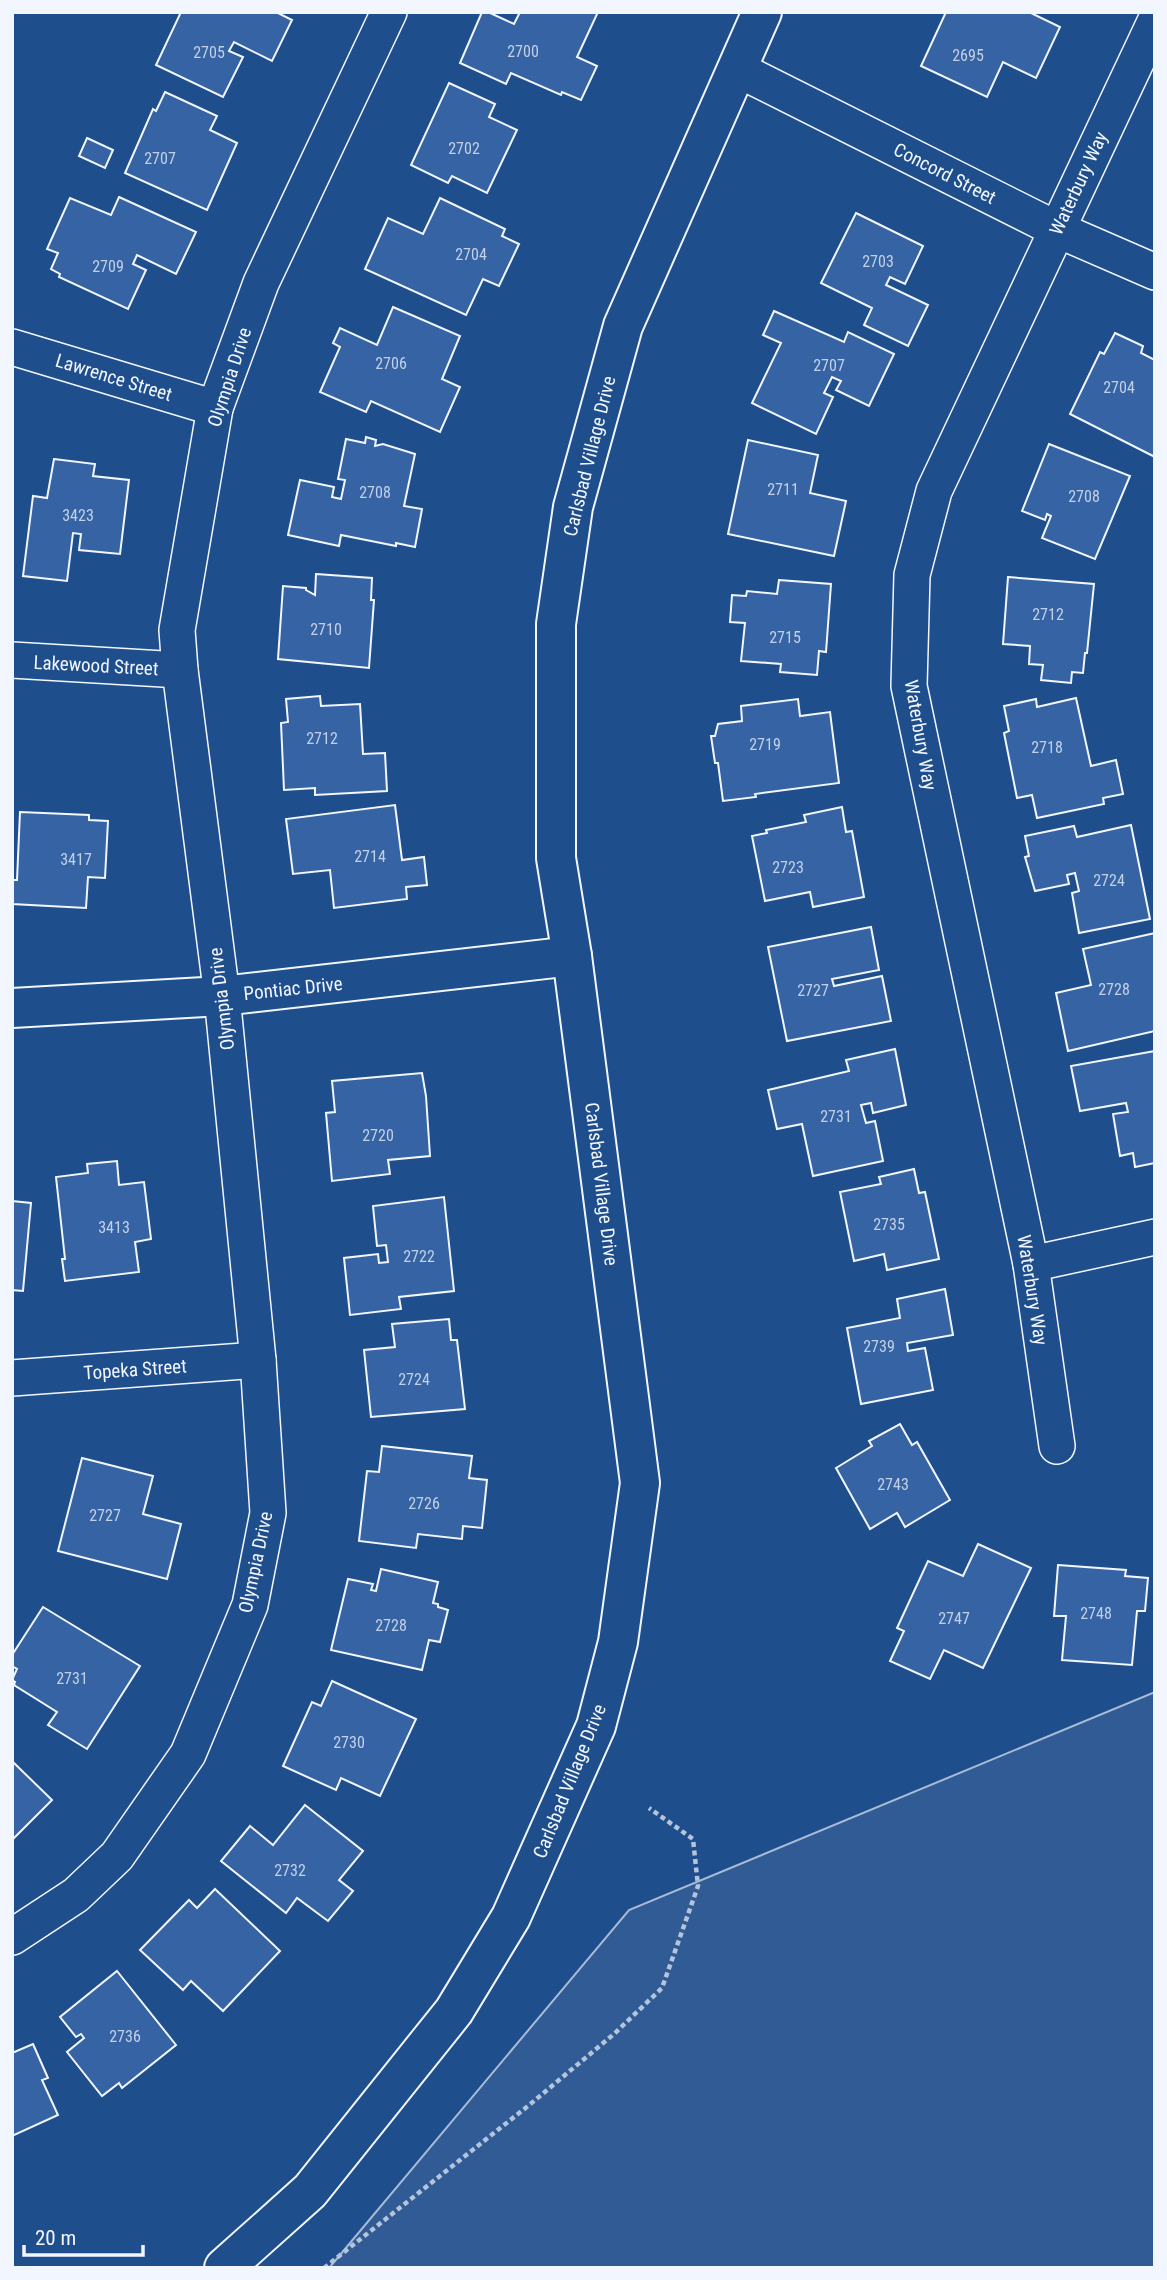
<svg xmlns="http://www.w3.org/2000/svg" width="1167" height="2280" font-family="'Roboto Condensed',sans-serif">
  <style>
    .built { fill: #305b95; stroke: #a8bbd7; stroke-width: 2 }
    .building { fill: #3563a3; stroke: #f2f6ff; stroke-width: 2 }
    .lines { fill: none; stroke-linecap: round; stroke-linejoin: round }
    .minor-casing { stroke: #f2f6ff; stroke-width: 38 }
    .secondary-casing { stroke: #f2f6ff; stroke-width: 42 }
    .primary-casing { stroke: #f2f6ff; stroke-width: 42 }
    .path { stroke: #b3c4dc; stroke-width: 4.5; stroke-dasharray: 5 3.5; stroke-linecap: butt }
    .minor { stroke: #1f4e8c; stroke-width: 35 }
    .secondary { stroke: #1f4e8c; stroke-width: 38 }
    .primary { stroke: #1f4e8c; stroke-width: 38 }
    .labels { text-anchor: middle; stroke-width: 5; stroke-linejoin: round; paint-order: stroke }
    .number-label { font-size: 16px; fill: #c3d1e8 }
    .street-label { font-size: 19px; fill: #f2f6ff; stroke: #1f4e8c }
  </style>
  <rect width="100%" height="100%" fill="#1f4e8c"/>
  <polygon class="built" points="1155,1692 1155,2268 329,2268 629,1910"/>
  <g class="building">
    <polygon points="181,12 276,12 292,20 272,61 234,42 229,51 243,57 223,97 156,65"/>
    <polygon points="482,12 488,12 514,24 520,12 598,12 577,57 597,66 581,100 562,92 561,95 511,73 506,84 460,63"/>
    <polygon points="946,12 1029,12 1060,27 1036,78 1003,62 987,97 921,66"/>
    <polygon points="449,83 495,104 489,117 517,130 487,193 452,176 448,183 411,165"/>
    <polygon points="165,92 217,116 210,130 237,143 207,210 125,173 153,109 156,111"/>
    <polygon points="87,138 113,150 105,168 79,156"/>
    <polygon points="119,197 196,232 176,274 137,255 133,264 146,270 128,309 59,277 60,274 51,269 58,253 47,249 70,198 111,215"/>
    <polygon points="440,198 505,229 502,236 519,244 499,286 483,279 466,315 365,269 388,218 423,234"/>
    <polygon points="856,213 923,246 905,284 890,277 886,285 928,305 908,346 864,325 872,308 821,283"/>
    <polygon points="393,307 460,336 442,379 460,387 440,432 371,401 366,412 320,392 340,347 333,343 340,328 377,345"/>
    <polygon points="774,311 844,342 848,332 894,354 869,406 836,390 841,381 832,377 824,393 833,397 816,434 752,403 781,343 763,335"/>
    <polygon points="1115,333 1143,346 1141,353 1155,360 1155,457 1070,414 1100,352 1104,354"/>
    <polygon points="366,437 376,440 375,446 383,444 415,454 404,506 422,509 415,547 396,543 396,546 341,535 339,546 288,535 300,480 334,487 332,497 341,499 345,480 338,479 346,439 365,443"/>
    <polygon points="748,440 818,455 810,493 846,501 834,556 728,534"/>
    <polygon points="1049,444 1130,476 1095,559 1042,538 1051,516 1047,514 1045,520 1022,511"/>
    <polygon points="54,459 95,464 93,476 129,480 120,554 79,550 81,534 73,533 67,581 23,576 33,496 47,498"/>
    <polygon points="316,574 372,578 371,600 374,600 369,668 278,659 283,586 306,588 306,590 315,595"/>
    <polygon points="1008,577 1094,584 1087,653 1085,653 1083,673 1072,672 1071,683 1041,680 1043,665 1029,664 1030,646 1003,644"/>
    <polygon points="779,580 831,584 826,652 819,651 817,675 780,672 781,664 741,661 745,623 730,622 732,595 746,596 747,591 777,594"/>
    <polygon points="320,696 321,706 360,704 363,754 385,753 387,791 315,795 315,788 284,790 281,723 288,722 286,699"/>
    <polygon points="1076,698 1091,766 1116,760 1123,794 1103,798 1104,804 1037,818 1032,795 1017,798 1004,733 1009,731 1004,706 1036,699 1037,707"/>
    <polygon points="798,699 800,716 830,712 839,783 755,794 756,797 723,801 718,763 715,763 711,736 715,736 718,724 742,721 741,706"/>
    <polygon points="395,805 402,860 424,857 427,885 406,887 407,899 334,908 330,870 293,874 286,819"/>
    <polygon points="842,807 846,832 852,831 864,897 813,907 810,892 765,901 752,836 767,833 766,830 806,822 804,815"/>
    <polygon points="20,812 89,815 89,820 108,821 105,878 88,877 86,908 12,904 13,880 17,880"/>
    <polygon points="1131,825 1150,919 1079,933 1072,893 1079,891 1075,873 1067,875 1069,884 1035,891 1025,857 1029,856 1025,836 1074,826 1077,837"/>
    <polygon points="871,927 879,970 832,979 834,986 882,976 891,1021 787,1041 768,947"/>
    <polygon points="1155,933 1155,1031 1068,1051 1056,993 1091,985 1083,949"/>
    <polygon points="895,1049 906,1105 873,1113 871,1103 861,1105 866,1123 875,1121 883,1161 813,1176 802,1124 777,1129 768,1090 849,1071 846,1060"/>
    <polygon points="1155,1051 1155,1163 1135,1167 1133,1153 1120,1156 1113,1114 1128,1112 1126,1103 1080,1111 1071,1066"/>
    <polygon points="422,1073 426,1096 430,1156 388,1160 390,1174 332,1181 326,1113 335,1112 332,1081"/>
    <polygon points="117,1161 119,1185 144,1182 151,1239 135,1242 139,1272 65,1281 62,1259 65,1259 56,1177 88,1173 87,1164"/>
    <polygon points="914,1169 919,1193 925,1192 939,1259 887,1270 884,1254 854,1261 840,1192 881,1184 879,1177"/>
    <polygon points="444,1197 454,1291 399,1297 401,1309 350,1315 344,1258 378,1254 379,1263 388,1262 386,1245 377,1246 373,1206"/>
    <polygon points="12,1201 31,1203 23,1291 12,1290"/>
    <polygon points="945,1289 953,1335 907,1343 908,1351 925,1348 933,1390 861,1404 847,1328 900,1318 897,1299"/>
    <polygon points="449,1319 451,1340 457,1340 465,1409 371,1417 364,1350 395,1347 392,1324"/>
    <polygon points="900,1424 912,1445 917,1442 950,1500 905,1527 897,1513 870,1529 836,1468 872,1446 869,1441"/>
    <polygon points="382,1446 472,1456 469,1478 487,1480 482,1528 463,1526 462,1539 418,1534 416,1548 359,1541 367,1471 379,1472"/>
    <polygon points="82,1458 153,1476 143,1514 181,1524 167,1579 58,1551"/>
    <polygon points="978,1544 1031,1568 983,1668 944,1650 930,1679 890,1661 904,1631 897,1628 928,1561 963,1576"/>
    <polygon points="1058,1565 1126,1570 1125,1576 1148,1578 1145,1611 1137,1611 1132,1665 1062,1660 1066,1616 1054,1616"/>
    <polygon points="381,1569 438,1582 433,1603 438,1604 438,1607 448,1610 440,1642 429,1640 422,1670 331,1650 348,1579 373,1584 371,1590 376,1591"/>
    <polygon points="43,1607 140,1666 87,1749 48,1725 57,1712 14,1685 15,1682 12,1680 17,1669 12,1666 12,1655"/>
    <polygon points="332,1681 416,1719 380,1796 341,1778 336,1790 283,1766 312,1702 321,1706"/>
    <polygon points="14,1763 52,1800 12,1840 12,1765"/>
    <polygon points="305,1805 363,1851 339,1880 353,1891 328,1921 297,1898 286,1913 221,1861 250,1826 273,1845"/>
    <polygon points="215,1889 280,1951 223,2011 191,1981 183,1990 140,1950 189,1900 197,1908"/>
    <polygon points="117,1971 176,2045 122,2088 119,2083 102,2096 67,2052 84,2038 81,2034 76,2037 60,2017"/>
    <polygon points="33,2044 48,2078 42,2080 58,2115 12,2136 12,2053"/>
  </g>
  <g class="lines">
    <g class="minor-casing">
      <g id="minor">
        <polyline points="737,69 1056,229 1155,272"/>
        <polyline points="12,347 215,408"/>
        <polyline points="12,660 180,670"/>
        <polyline points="1031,1264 1155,1237"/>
        <polyline points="12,1378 258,1360"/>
        <polyline points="1057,1446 1031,1264 909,686 912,575 934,491 1155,22"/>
        <polyline points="12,1937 76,1895 117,1856 188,1754 250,1605 268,1513 258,1360 222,996 180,670 177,630 215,408 261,283 389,12"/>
      </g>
    </g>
    <g class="secondary-casing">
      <polyline id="secondary" points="12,1008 222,996 572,956"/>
    </g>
    <g class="primary-casing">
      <polyline id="primary" points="224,2268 310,2191 454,2011 511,1917 596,1726 618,1642 640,1483 572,956 556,858 556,624 573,507 623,326 762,12"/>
    </g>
    <polyline class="path" points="324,2268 528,2106 614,2034 662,1988 698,1886 693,1839 649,1808"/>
    <use href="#minor" class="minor"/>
    <use href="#secondary" class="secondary"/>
    <use href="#primary" class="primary"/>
  </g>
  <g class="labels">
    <g class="number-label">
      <text x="523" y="57">2700</text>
      <text x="209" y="58">2705</text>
      <text x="968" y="61">2695</text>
      <text x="464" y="154">2702</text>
      <text x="160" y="164">2707</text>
      <text x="471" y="260">2704</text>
      <text x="878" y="267">2703</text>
      <text x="108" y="272">2709</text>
      <text x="391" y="369">2706</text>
      <text x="829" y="371">2707</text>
      <text x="1119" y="393">2704</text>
      <text x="783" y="495">2711</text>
      <text x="375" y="498">2708</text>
      <text x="1084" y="502">2708</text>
      <text x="78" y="521">3423</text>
      <text x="1048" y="620">2712</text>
      <text x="326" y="635">2710</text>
      <text x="785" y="643">2715</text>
      <text x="322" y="744">2712</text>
      <text x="765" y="750">2719</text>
      <text x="1047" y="753">2718</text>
      <text x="370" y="862">2714</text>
      <text x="76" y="865">3417</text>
      <text x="788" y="873">2723</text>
      <text x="1109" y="886">2724</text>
      <text x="1114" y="995">2728</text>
      <text x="813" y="996">2727</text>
      <text x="836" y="1122">2731</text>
      <text x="378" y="1141">2720</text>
      <text x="889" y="1230">2735</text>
      <text x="114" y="1233">3413</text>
      <text x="419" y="1262">2722</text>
      <text x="879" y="1352">2739</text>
      <text x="414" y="1385">2724</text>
      <text x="893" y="1490">2743</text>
      <text x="424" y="1509">2726</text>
      <text x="105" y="1521">2727</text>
      <text x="1096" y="1619">2748</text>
      <text x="954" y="1624">2747</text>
      <text x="391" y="1631">2728</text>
      <text x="72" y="1684">2731</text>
      <text x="349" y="1748">2730</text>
      <text x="290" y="1876">2732</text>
      <text x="125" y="2042">2736</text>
    </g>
    <g class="street-label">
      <text transform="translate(945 173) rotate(27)" y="7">Concord Street</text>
      <text transform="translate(1078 183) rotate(-65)" y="7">Waterbury Way</text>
      <text transform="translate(114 377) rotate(17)" y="7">Lawrence Street</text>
      <text transform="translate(229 377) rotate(-72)" y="7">Olympia Drive</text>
      <text transform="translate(589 456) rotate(-76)" y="7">Carlsbad Village Drive</text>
      <text transform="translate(96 665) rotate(3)" y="7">Lakewood Street</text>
      <text transform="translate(921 735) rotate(80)" y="7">Waterbury Way</text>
      <text transform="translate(293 988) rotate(-6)" y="7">Pontiac Drive</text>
      <text transform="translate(221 999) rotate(-97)" y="7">Olympia Drive</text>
      <text transform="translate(602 1184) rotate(83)" y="7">Carlsbad Village Drive</text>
      <text transform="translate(1033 1290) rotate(81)" y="7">Waterbury Way</text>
      <text transform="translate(135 1369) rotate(-4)" y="7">Topeka Street</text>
      <text transform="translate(255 1562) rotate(-78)" y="7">Olympia Drive</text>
      <text transform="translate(569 1781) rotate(-68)" y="7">Carlsbad Village Drive</text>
    </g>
  </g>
  <rect width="1167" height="2280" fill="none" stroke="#f2f6ff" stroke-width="28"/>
  <path d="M24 2245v10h119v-10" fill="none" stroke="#f2f6ff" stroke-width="3.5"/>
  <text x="35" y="2245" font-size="21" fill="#f2f6ff" stroke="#1f4e8c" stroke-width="5" paint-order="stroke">20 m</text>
</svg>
